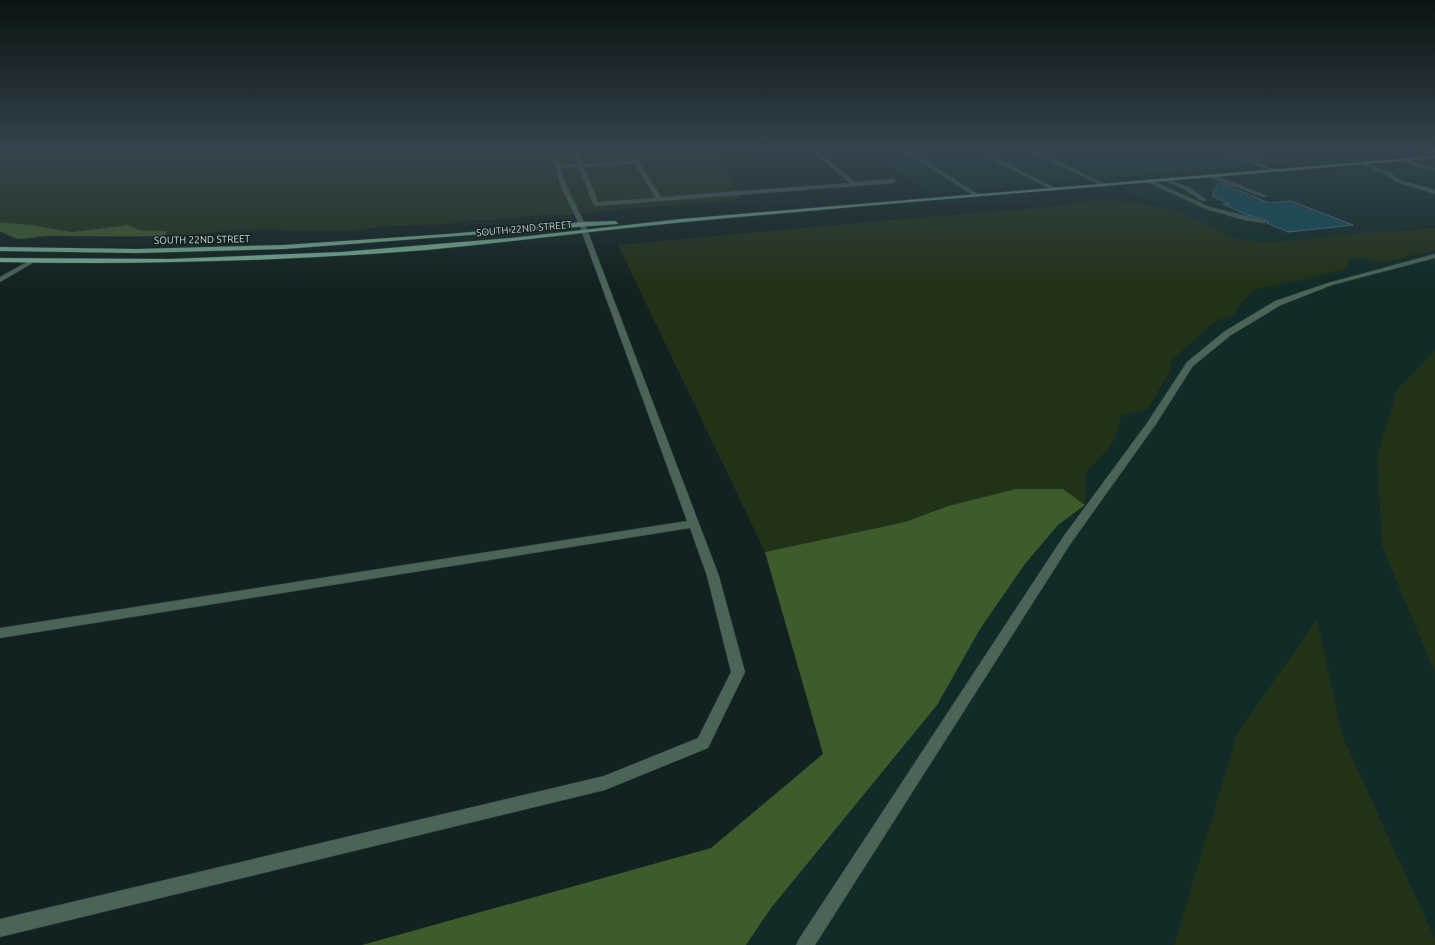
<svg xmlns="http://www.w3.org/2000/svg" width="1435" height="945" font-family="Ubuntu,sans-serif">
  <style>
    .built { fill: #112b28 }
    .green { fill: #223218 }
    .forest { fill: #3e5b2b }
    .building { fill: #0d4f5d; stroke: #5d6f73 }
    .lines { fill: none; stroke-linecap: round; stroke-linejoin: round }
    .minor-casing { stroke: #303f3e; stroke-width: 1 }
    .major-casing { stroke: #303f3e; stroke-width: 1 }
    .minor { fill: #4b6457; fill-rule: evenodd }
    .major { fill: #75ab8f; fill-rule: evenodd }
    .labels { text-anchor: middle; stroke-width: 3; stroke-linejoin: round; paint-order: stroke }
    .far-street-label { font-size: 10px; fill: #cdd7d6; stroke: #122221 }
  </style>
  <rect width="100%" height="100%" fill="#122221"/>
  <g class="built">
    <polygon points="868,151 1433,151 930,193"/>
    <polygon points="1435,164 1435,226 1244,247 1124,190"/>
    <polygon points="1435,250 1435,945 746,945 771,908 980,629 1025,564 1058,525 1085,505 1085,474 1109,448 1115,439 1121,415 1151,403 1170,372 1171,361 1216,321 1234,315 1240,304 1255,289 1310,279 1348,268 1347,258 1366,259 1383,263"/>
  </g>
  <g class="green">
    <polygon points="0,151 791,151 757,152 742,156 712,158 725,167 733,176 732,182 738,190 740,198 730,201 599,211 578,215 544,215 492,220 472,220 449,224 386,226 349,231 293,231 273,229 233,230 203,234 165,236 167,231 139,230 128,225 72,232 33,225 0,222"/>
    <polygon points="1085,201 1119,201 1151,205 1179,212 1214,227 1238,239 1264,242 1302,240 1341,235 1435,228 1435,250 1383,263 1366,259 1348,258 1348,268 1310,279 1255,289 1240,304 1234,315 1216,321 1171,361 1170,372 1147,410 1121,415 1115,439 1109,448 1085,474 1085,505 1063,489 1016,489 948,506 905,522 765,552 618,245 879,221 1027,209 1067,205"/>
    <polygon points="1435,350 1435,673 1382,546 1377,457 1397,390"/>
    <polygon points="1317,619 1342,735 1435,939 1435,945 1174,945 1237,734"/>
  </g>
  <g class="forest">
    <path d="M0 222 33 225 72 232 128 225 139 230 167 231 165 236C125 237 87 236 48 236 38 236 29 239 20 239 13 239 7 233 0 232Z"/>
    <polygon points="1016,489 1063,489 1085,505 1058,525 1025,564 980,629 937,705 771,908 746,945 362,945 711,848 823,754 765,552 905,522 948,506"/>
  </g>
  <polygon class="building" points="1218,182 1269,203 1291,201 1353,225 1288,232 1267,223 1268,221 1267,220 1247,215 1223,204 1229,204 1212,196"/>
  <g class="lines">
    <g class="minor-casing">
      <g id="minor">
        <path d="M551 151H555L560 165 578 164 573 151H577L583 164 634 161 628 151H632L661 197 850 183 813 151H818L855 182 894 179 897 181 894 183 596 206 593 204 579 167 561 168 567 187 585 224 719 576 745 672 708 748 605 790 0 937V919L604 776 698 738 731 672 707 576 690 528 0 638V628L687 521 579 224 561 187ZM635 164 656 198 598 202 584 167Z"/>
        <polygon points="904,151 909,151 981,196 976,197"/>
        <polygon points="1030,151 1036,151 1108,185 1103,186"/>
        <polygon points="1222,151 1229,151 1237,154 1256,151 1275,151 1241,156 1278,171 1274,172"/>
        <polygon points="1420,151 1435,154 1435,156 1420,152"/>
        <polygon points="989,156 993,156 1057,189 1052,190 989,158"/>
        <polygon points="1400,159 1435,168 1435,171 1400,161"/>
        <polygon points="1364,162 1391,173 1400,180 1435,190 1435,194 1396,182 1387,175 1362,164"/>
        <polygon points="1209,175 1213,175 1268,196 1263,197 1209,177"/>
        <polygon points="1149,179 1210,207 1267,221 1264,223 1244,220 1206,209 1147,182 1146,181"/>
        <polygon points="1167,179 1188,187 1207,200 1202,201 1184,189 1165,181 1165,179"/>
        <polygon points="1435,254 1435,258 1332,285 1281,305 1231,335 1193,366 1156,424 1071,543 815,945 796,945 799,939 1063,537 1147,423 1187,362 1225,331 1275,301 1328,283"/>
        <polygon points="31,260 36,261 0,282 0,277"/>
      </g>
    </g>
    <g class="major-casing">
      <g id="major">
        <path d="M1435 156V158C1185 180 935 199 685 222 599 230 513 242 426 250 284 261 142 265 0 262V258L170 259 341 252 511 238 681 219Z"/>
        <polygon points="615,221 618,223 617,224 284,249 137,253 0,251 0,247 137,249 284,245 448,234 582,222"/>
      </g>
    </g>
    <use href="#minor" class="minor"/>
    <use href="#major" class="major"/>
  </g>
  <linearGradient id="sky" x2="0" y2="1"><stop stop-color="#0a1312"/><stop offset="0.53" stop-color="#33444e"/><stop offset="1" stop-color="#33444e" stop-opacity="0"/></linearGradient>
  <rect width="1435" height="284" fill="url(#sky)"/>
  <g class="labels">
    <g class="far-street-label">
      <text transform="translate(524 228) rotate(-5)" y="4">SOUTH 22ND STREET</text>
      <text transform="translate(202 239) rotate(-1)" y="4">SOUTH 22ND STREET</text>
    </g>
  </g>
</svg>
